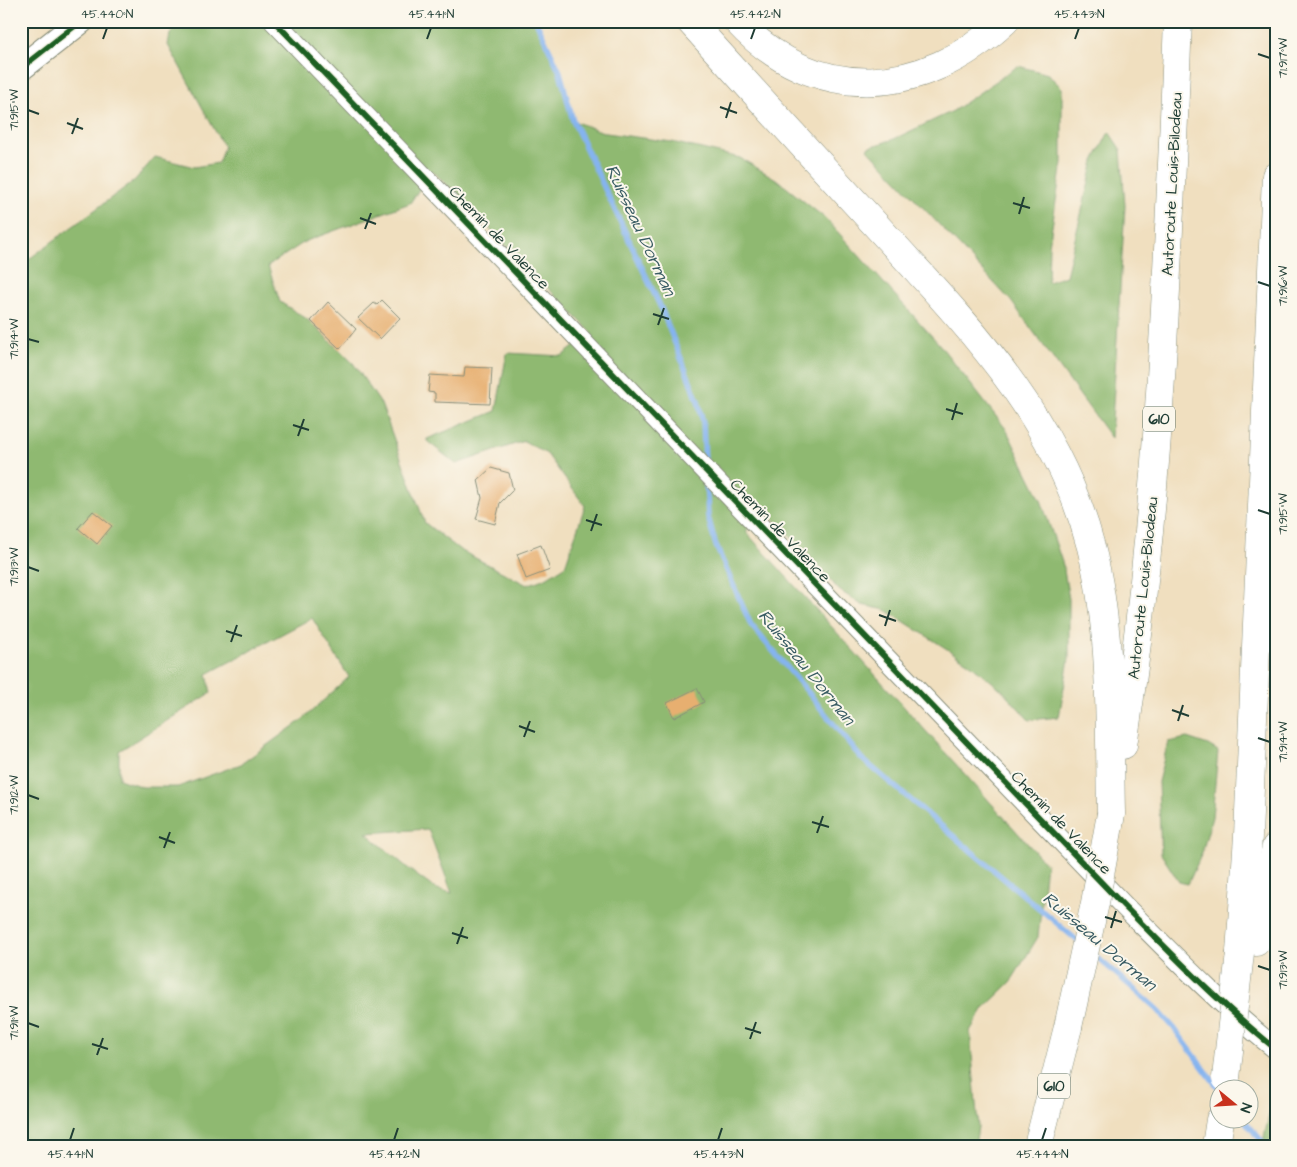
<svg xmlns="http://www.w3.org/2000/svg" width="1297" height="1167" font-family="'Architects Daughter',sans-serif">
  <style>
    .forest { fill: #8fb971; stroke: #577b52; fill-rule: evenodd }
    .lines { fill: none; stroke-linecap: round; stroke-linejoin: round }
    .stream { stroke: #85b4ef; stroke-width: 5.5 }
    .building { fill: #e7af70 }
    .minor-casing { stroke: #888e7a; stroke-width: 22 }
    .tertiary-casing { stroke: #888e7a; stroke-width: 27 }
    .motorway-casing { stroke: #888e7a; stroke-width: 29 }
    .minor { stroke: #fff; stroke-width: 20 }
    .tertiary { stroke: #fff; stroke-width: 25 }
    .motorway { stroke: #fff; stroke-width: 28 }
    .motorway-bridge-casing { stroke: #888e7a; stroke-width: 29; stroke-linecap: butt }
    .motorway-bridge { stroke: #fff; stroke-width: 28 }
    .cycleway-casing { stroke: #fbf7ec; stroke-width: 9 }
    .cycleway { stroke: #1b5e20; stroke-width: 6 }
    .ticks { fill: none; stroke: #1f3d34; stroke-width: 2 }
    .labels { text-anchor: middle; stroke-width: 4; stroke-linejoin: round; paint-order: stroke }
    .shield { fill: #fbf7ec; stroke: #61756b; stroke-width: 1 }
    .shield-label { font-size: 15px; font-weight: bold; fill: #1f3d34 }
    .street-label { font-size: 16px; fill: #1f3d34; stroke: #fbf7ec }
    .water-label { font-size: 18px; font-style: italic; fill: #385b63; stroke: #fbf7ec }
    .neatline { fill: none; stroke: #1f3d34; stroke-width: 2 }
    .ticks-label { font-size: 12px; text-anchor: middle; fill: #1f3d34 }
  </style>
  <rect width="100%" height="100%" fill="#fbf7ec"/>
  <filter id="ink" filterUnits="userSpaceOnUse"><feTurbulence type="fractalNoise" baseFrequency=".02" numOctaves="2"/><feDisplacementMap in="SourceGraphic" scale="10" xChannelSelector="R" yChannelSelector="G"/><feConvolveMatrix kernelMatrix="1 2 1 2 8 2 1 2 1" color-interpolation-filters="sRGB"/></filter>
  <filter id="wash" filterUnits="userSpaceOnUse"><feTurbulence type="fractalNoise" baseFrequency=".0096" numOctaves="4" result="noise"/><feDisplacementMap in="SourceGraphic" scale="20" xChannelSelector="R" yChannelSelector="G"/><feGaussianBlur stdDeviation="1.12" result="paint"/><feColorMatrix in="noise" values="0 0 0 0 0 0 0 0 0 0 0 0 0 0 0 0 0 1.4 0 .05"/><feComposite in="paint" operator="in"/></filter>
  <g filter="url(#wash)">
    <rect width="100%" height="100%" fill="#f0dfbf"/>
    <g class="forest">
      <path d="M183 21H536L560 72 573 121 606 133 672 142 740 158 776 179 826 219 939 344 1006 429 1041 500 1063 565 1069 599V659L1059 717 1029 720 1002 690 969 663 886 610 862 605 839 590 807 553 761 507 746 532 1046 864 1038 937 1010 983 984 1008 970 1031 978 1127 975 1146H21V265L135 180 155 157 194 167 218 163 224 147 168 45 170 34ZM432 170 592 333 562 356 507 353 496 411 427 439V441L456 464 524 441 547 454 585 506 565 566 546 578 527 585 460 550 425 523 381 404 353 363 307 319 280 302 268 266 306 241 410 203ZM312 618 349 677 302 720 241 764 178 787H143L119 779V751L211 693 207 674ZM428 829 452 893 434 888 415 874 366 833Z"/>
      <polygon points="1018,66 1048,74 1062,88 1062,163 1049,246 1048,282 1066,276 1094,161 1109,132 1121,150 1125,206 1111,438 1011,301 867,148 894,139 953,111"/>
      <polygon points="1187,738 1208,745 1218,751 1212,817 1202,853 1188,884 1179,882 1161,854 1158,782 1168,742"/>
      <polygon points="1276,1086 1276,1146 1262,1146"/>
    </g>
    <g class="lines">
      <g class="stream">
        <polyline points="536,21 560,72 573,121 661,308 698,401 703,423 705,462"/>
        <polyline points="706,479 708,517 716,546 751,625 807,691 861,758 1079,942"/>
        <polyline points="1092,953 1157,1009 1174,1028 1217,1086"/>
        <polyline points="1244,1120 1266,1146"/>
      </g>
    </g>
    <g id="blocks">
      <g class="building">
        <polygon points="382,300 400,318 380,339 358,318 374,303 377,305"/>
        <polygon points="328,302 356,329 340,349 311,321"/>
        <polygon points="465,367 492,368 490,404 435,402 435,393 428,392 430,375 464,377"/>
        <polygon points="491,468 509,473 513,490 500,503 495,524 476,519 482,498 478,480"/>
        <polygon points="93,511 112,526 97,544 78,528"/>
        <polygon points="541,545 550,570 526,579 517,554"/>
        <polygon points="697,688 704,702 674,718 667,703"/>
      </g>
    </g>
  </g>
  <g filter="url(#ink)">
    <use href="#blocks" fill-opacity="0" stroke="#888e7a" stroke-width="1"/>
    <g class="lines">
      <g class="minor-casing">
        <path id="minor" d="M274 21 1124 906C1173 955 1221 1005 1276 1049"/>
      </g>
      <g class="tertiary-casing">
        <polyline id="tertiary" points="21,68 81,21"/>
      </g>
      <g class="motorway-casing">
        <g id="motorway">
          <path d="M690 21C751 89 812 156 874 223 963 321 1057 414 1091 547 1113 634 1109 725 1111 814"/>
          <path d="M737 21C815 106 924 97 1005 21"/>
          <path d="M1123 745C1160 505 1168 263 1178 21"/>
          <polyline points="1256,942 1276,847"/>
          <polyline points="1240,953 1248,836 1276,176"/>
          <polyline points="1038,1146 1068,1027"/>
          <polyline points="1216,1146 1220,1120"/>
        </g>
      </g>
      <use href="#minor" class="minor"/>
      <use href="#tertiary" class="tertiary"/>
      <use href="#motorway" class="motorway"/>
      <g class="motorway-bridge-casing">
        <g id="motorway-bridge">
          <polyline points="1068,1027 1095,903 1111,814"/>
          <polyline points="1226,1078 1240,953"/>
        </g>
      </g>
      <use href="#motorway-bridge" class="motorway-bridge"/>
      <g class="cycleway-casing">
        <g id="cycleway">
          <path d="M274 21 1124 906C1173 955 1221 1005 1276 1049"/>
          <polyline points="21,68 81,21"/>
        </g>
      </g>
      <use href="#cycleway" class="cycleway"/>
    </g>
  </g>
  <path class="ticks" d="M103 39 107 28M427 39 431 28M751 39 755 28M1075 39 1079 28M1258 54 1270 58M720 107 737 113M28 110 39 114M726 118 731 102M67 123 83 129M72 134 78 118M1013 203 1030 208M1019 214 1024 197M360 218 376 224M365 229 371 213M1258 282 1270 286M653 314 669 319M658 325 664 308M28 339 39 342M946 409 963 414M952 420 957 403M293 425 309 430M298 436 304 419M1258 510 1270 514M586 520 602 525M591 531 597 514M28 567 39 571M879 615 896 621M885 626 890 610M226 631 242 636M231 642 237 625M1172 710 1189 716M1178 721 1183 705M519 726 535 732M524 737 530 721M1258 738 1270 742M28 795 39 799M812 822 829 827M817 833 823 816M159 837 175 843M164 848 170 832M1105 917 1122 922M1111 928 1116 911M452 933 468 938M457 944 463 927M1258 966 1270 970M28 1023 39 1027M745 1028 761 1033M750 1039 756 1022M92 1044 108 1049M97 1055 103 1038M70 1140 74 1128M394 1140 398 1128M718 1140 722 1128M1042 1140 1046 1128"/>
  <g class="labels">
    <g class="shield">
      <rect x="1143" y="406.5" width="32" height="25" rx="4"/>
      <rect x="1038" y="1073.5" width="32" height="25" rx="4"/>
    </g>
    <g class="shield-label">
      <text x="1159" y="424">610</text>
      <text x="1054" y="1091">610</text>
    </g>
    <g class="street-label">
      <text transform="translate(1171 184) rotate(-87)" y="6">Autoroute Louis-Bilodeau</text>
      <text transform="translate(500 237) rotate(46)" y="6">Chemin de Valence</text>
      <text transform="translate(781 530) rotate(46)" y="6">Chemin de Valence</text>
      <text transform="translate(1142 588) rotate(-84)" y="6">Autoroute Louis-Bilodeau</text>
      <text transform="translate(1062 822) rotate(46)" y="6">Chemin de Valence</text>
    </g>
    <g class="water-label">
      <text transform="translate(641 230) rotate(65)" y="6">Ruisseau Dorman</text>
      <text transform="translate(807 667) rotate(51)" y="6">Ruisseau Dorman</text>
      <text transform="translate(1100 941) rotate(40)" y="6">Ruisseau Dorman</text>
    </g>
  </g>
  <rect width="1297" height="1167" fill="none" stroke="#fbf7ec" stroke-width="55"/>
  <g transform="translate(1234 1104) rotate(108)"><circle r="24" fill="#fbf7ec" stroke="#a3ada2"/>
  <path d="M0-4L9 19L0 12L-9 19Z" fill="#c8321e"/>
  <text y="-8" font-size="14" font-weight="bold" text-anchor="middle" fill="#1f3d34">N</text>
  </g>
  <rect x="28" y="28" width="1242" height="1112" class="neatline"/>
  <g class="ticks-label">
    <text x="107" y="18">45.440°N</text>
    <text x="431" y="18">45.441°N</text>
    <text x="755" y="18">45.442°N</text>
    <text x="1079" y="18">45.443°N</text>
    <text transform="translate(1283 58) rotate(-90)" y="4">71.917°W</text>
    <text transform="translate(14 110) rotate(-90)" y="4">71.915°W</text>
    <text transform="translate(1283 286) rotate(-90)" y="4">71.916°W</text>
    <text transform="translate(14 339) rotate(-90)" y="4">71.914°W</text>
    <text transform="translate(1283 514) rotate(-90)" y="4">71.915°W</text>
    <text transform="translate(14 567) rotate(-90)" y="4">71.913°W</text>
    <text transform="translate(1283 742) rotate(-90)" y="4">71.914°W</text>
    <text transform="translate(14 795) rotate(-90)" y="4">71.912°W</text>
    <text transform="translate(1283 970) rotate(-90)" y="4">71.913°W</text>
    <text transform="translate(14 1023) rotate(-90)" y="4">71.911°W</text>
    <text x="70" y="1158">45.441°N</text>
    <text x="394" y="1158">45.442°N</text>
    <text x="718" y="1158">45.443°N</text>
    <text x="1042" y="1158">45.444°N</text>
  </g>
</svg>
